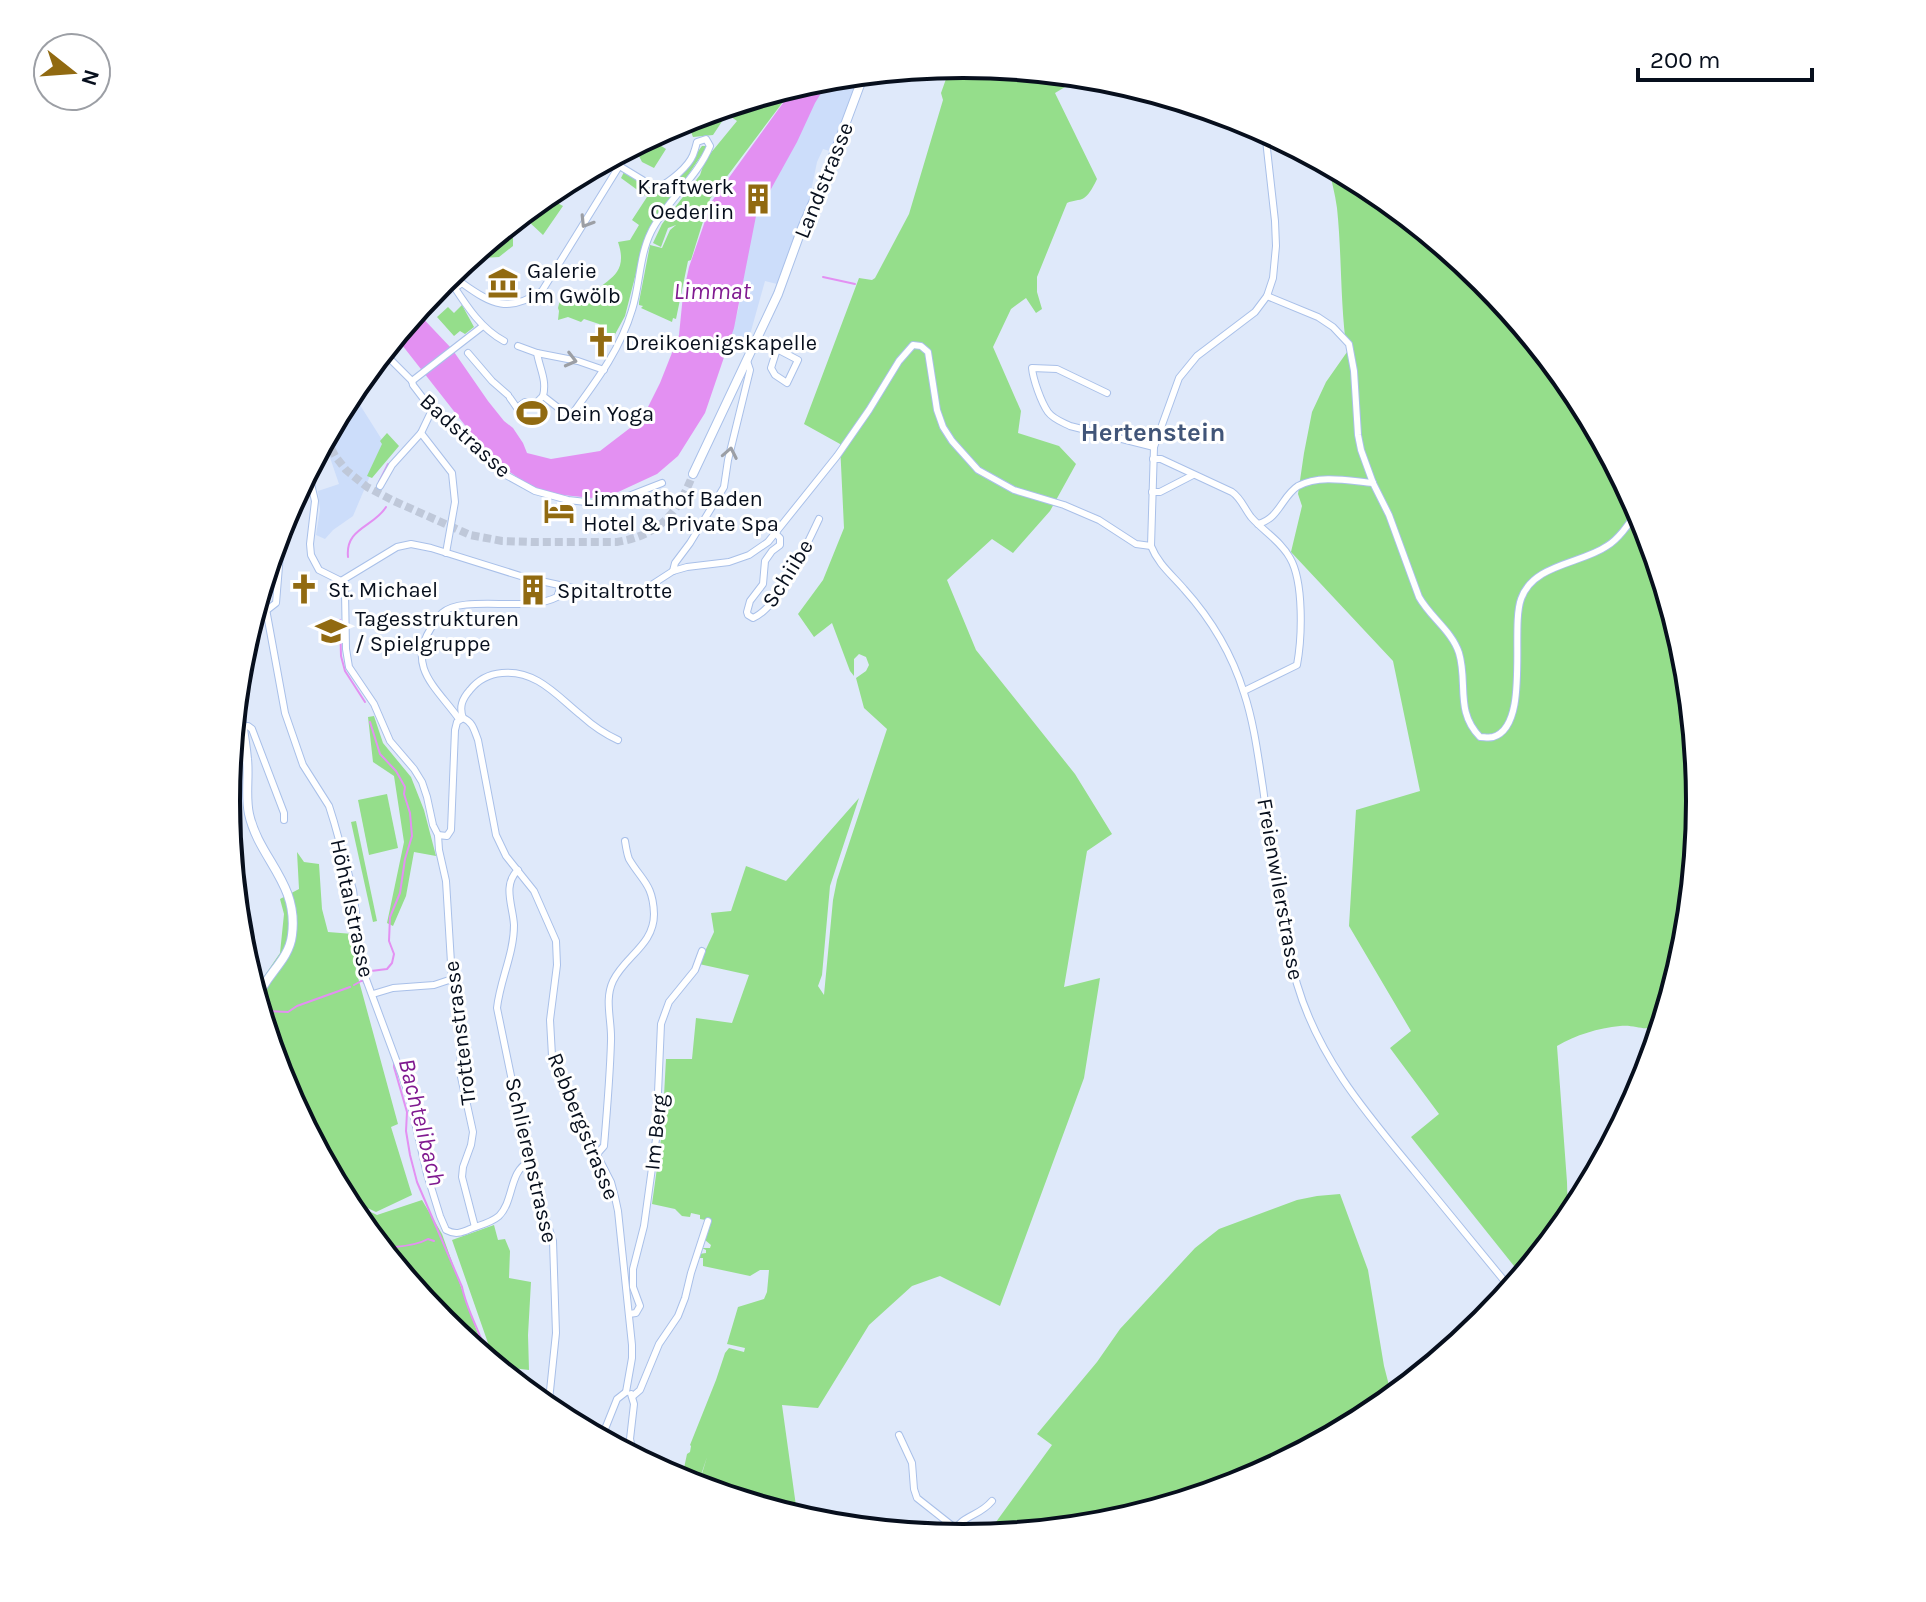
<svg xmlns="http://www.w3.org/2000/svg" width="1926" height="1602" font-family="Karla,sans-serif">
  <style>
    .built { fill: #ccddfa }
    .green { fill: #95de8b }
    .water { fill: #e390f2 }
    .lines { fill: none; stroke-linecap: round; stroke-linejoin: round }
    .stream { stroke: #e390f2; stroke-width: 2 }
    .major-tunnel { stroke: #bfc8d9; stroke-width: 8; stroke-dasharray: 8 4; stroke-linecap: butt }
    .minor-casing { stroke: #a9c0e9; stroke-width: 8 }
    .major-casing { stroke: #a9c0e9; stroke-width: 10 }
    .minor { stroke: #fff; stroke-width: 6 }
    .major { stroke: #fff; stroke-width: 8 }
    .oneway { stroke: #9c9fa5 }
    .labels { text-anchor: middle; stroke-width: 6; stroke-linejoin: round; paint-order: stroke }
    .street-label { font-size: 22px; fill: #070f1d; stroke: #fff }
    .poi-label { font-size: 22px; fill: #070f1d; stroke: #fff; text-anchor: start }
    .water-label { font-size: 24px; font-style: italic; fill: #801a90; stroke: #fff }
    .quarter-label { font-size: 26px; font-weight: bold; fill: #415578; stroke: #fff }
    .rim { fill: none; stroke: #070f1d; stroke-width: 4 }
  </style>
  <rect width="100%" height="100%" fill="#dfe9fa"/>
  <g class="built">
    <polygon points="858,74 833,152 823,149 817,162 809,201 777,284 765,281 746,349 729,341 739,307 740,289 737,225 813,102 832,77"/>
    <polygon points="360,405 384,443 353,516 333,530 325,539 316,535 320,510 318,491 339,484 324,440 333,424"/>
  </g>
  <g class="green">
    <path d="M963 64 1073 75 1075 81 1055 93 1097 179C1094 185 1090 194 1084 198 1079 201 1073 200 1067 203L1037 277V292L1042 309 1036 313 1026 298 1011 309 993 347 1021 411 1018 433 1059 446 1076 464 1050 511 1013 553 992 539 947 580 976 650 1075 774 1112 834 1087 851 1064 987 1100 978 1084 1078 1000 1306 940 1276 912 1286 869 1325 818 1408 782 1405 796 1506 790 1515 698 1487 707 1457 697 1487 681 1482 687 1454 690 1452 691 1446 690 1445 716 1380 725 1353 729 1348 744 1352 745 1348 727 1344 738 1307 764 1299 767 1292 769 1270H760L750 1276 703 1266V1258H698L699 1254 706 1253V1250L702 1248H710L711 1245 705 1240 711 1221 700 1219V1215L691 1213 690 1217 682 1216 675 1209 652 1204 662 1132 666 1059H692L696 1018 732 1023 749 975 699 964 714 932 711 913 731 911 746 866 786 881 859 798 830 886 822 975 818 986 824 995 833 900 837 880 887 729 864 708 856 678 866 671 869 665 866 657 859 654 854 659V676L850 671 832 623 814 637 798 614 823 580 844 528 840 444 804 424 859 278 872 280 875 278 909 214 943 100 941 93 951 65Z"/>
    <polygon points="795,86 710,199 691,260 688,261 676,319 673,318 672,322 641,308 643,306 639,305 639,302 650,245 662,248 670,230 676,225 668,228 661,247 653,243 662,224 700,175 705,160 737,121 727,114 713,135 693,137 687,122 684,119 739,103 743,105 745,101"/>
    <polygon points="655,134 659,138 658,144 666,149 654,168 642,162 639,156 652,136"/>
    <path d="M702 146H706L705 150 684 181 663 208 644 242 625 316 613 338 604 333 599 324 584 319 581 322 568 317 558 320 559 311 558 308 560 300 566 297 583 305C599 279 631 280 618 242L630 240 639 225 632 220 647 197 621 178 624 172C633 177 650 190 658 191 675 193 693 157 702 146Z"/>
    <path d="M1328 165 1373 188 1484 280 1576 392 1644 519 1686 658 1700 801 1686 945 1663 1021C1646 1035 1639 1024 1620 1026 1598 1028 1576 1035 1557 1046L1567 1182 1568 1220 1522 1276 1411 1137 1439 1114 1390 1048 1411 1031 1349 926 1356 810 1420 791 1393 661 1291 552 1302 506 1298 494 1304 453 1312 412 1326 382 1347 352C1340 304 1342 256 1337 208 1335 193 1331 179 1328 165Z"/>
    <polygon points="571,179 569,183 550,192 548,198 563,206 543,235 527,220 513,237 513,246 499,257 483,258 474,270 467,259 554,188"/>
    <polygon points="462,305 474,327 465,334 460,331 454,336 437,317 448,307 454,313"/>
    <polygon points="387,433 399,446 372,478 367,476 382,444 380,441"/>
    <polygon points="374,716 383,743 411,777 424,810 436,856 414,852 406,896 393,926 387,923 404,842 394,776 373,762 368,717"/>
    <polygon points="387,794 398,848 369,855 358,800"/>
    <polygon points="356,821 377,921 373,922 351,822"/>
    <polygon points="297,852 304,862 319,864 322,909 328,932 353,934 356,970 398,1124 391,1127 412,1195 376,1212 342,1196 314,1143 308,1109 297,1111 282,1083 254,991 280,953 284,914 280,899 299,889"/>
    <polygon points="1340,1194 1368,1270 1384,1366 1392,1397 1372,1414 1245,1482 1106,1524 970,1537 977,1523 996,1522 1052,1445 1037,1434 1097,1362 1120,1329 1195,1248 1219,1229 1297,1200 1317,1196"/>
    <polygon points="344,1199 377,1215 422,1200 442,1234 487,1359 442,1322 350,1210"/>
    <polygon points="494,1225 498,1240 505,1239 510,1251 509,1278 531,1282 528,1335 529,1370 496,1366 452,1240"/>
  </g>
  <polygon class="water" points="831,77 815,103 797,142 756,216 734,328 705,413 678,456 657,474 616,493 592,498 553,494 527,484 504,468 482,447 395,336 416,311 452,349 488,401 504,421 513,428 523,443 527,453 551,459 600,451 630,428 640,417 648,407 660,383 679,335 683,295 689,267 712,201 796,85 820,78"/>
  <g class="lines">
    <g class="stream">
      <polyline points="823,277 855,284"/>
      <polyline points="379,482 388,464"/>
      <path d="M348 557C345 528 374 527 386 507"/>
      <polyline points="340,620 341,656 345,671 365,702"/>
      <polyline points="368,974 371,971 387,969 392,963 394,954 389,941 390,917 400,893 405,859 412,836 410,813 404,794 405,787 396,771 380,754 370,722"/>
      <polyline points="354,985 363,980 364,983"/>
      <polyline points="266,1011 288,1012 297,1006 350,987"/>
      <path d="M394 1059V1067L407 1112 406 1131 410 1155 417 1182 462 1287C467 1312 482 1335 489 1361"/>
      <path d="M382 1249C386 1247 390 1247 395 1247 406 1246 419 1244 428 1239L434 1241"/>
    </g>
    <path class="major-tunnel" d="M326 438 335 456 346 470 367 487 394 501 470 535 502 541 531 542H617C660 535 678 513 693 474"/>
    <g class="minor-casing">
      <g id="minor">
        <path d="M1265 131 1275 221 1276 246 1273 278 1267 296 1255 312 1197 356 1179 378 1154 447 1151 546C1158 564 1172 575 1184 589 1211 619 1232 654 1244 693 1254 723 1258 756 1263 788 1272 853 1278 921 1297 984 1319 1059 1367 1114 1415 1172 1447 1211 1479 1250 1511 1289"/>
        <path d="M447 276C463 300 478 327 504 341"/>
        <path d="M455 288 462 283C492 305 509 313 542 291L631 147"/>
        <path d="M1267 296 1318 317 1333 327 1349 344 1354 371 1358 435 1361 450 1373 483 1389 515 1419 597C1430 617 1452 631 1459 653 1468 683 1455 712 1480 737 1484 737 1489 738 1493 737 1531 726 1510 629 1521 599 1533 564 1581 564 1607 546 1620 538 1630 522 1639 509"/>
        <polyline points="757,339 777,349 771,368 775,375 787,383 798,360 777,349"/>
        <polyline points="518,346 537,353 578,361 604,370"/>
        <polyline points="383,352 412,381"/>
        <polyline points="468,353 492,381 508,395"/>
        <path d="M537 353C540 370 547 380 543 396L570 417C594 384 620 351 632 310 640 285 639 256 651 232 666 201 697 178 710 146L706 139 697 142C696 146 695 150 693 155 688 167 671 181 659 187L649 184 608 159"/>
        <polyline points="371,366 382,363 389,358"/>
        <polyline points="412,381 413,385 432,410 504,474 535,491 568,500 595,503 621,499 662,483"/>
        <polyline points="412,381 483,326"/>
        <path d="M1107 393 1057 369 1032 368C1033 379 1041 402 1048 412 1053 419 1062 422 1070 426L1154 447"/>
        <polyline points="510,398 517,408 525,402 533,406 543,396"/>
        <polyline points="421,433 452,473 455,502 446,553"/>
        <path d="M1153 459H1161L1232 492C1241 498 1244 508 1251 517 1263 531 1281 541 1290 558 1304 582 1302 638 1297 665L1244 691"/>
        <polyline points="308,471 315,501 310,544 311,555 319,570 341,581"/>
        <polyline points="380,486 392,465 421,433 432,410"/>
        <polyline points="1152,492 1160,492 1193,475"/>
        <path d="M1258 524C1279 519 1282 496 1298 486 1320 474 1350 481 1373 483"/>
        <path d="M775 533 780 538V545L772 551 765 561 763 584 750 601 747 612 748 615 753 618C779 607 806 546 819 519"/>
        <polyline points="673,571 675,563 690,543 724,487 728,460 750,370 747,361"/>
        <polyline points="341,581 397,547 411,544 431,548 527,578 605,595 639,593 673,571 687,567 729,562 749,555 768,542 837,456 869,410 899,361 913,345 921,346 928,352 937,410 943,427 952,441 978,470 1014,490 1064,505 1099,520 1136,544 1151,546"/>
        <polyline points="341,581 345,592 346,649 349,667 374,704 390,741 414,769 422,782 427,797 433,825 438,835 439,850 446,881 452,979 457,1001 460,1031 461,1077 473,1132 471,1145 463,1167 462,1177 475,1227"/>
        <path d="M262 587 285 713 303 765 329 806 334 822 353 890 363 971 408 1092 427 1174 440 1216 446 1230C455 1235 461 1233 470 1229 480 1225 491 1223 499 1216 514 1201 509 1171 529 1162"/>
        <polyline points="254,611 267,610 276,603 283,517"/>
        <path d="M463 718C473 722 474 730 478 740L496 835 506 856 534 891 556 941 557 965 550 1020 552 1056 574 1110 611 1182 615 1197 618 1211 632 1345V1358L626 1392"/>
        <path d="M463 718C459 707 462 699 470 690 478 680 490 674 502 673 537 670 557 696 582 716 593 726 605 734 618 740"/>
        <path d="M459 719C437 688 406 667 431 628 434 624 438 617 442 613 464 594 527 613 557 597L561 586"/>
        <polyline points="242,727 248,726 252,729 284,813 284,820"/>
        <polyline points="438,835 447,836 451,830 455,730 457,722 463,718"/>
        <path d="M518 870C502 885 513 906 514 925 514 954 500 980 497 1008L531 1173 553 1241 556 1333 548 1410"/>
        <polyline points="373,994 393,988 434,985 452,979"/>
        <path d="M597 1154 604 1146C607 1111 610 1076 611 1041 612 1021 604 1000 613 981 625 956 654 945 654 914 653 884 642 881 629 859 627 854 626 847 625 841"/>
        <polyline points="629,1314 636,1313 640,1306 633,1287 633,1269 644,1226 656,1139 661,1024 669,1002 695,970 702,951"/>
        <polyline points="631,1394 634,1404 630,1439 634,1457"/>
        <polyline points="633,1396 640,1390 659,1344 678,1316 685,1298 691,1273 708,1221"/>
        <polyline points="899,1435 912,1463 914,1489 917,1498 955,1528"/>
        <polyline points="601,1439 617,1399 626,1392"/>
        <path d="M951 1537C960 1514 978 1518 992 1501"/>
      </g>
    </g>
    <g class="major-casing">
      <g id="major">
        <polyline points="693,474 778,294 802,228 836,149 864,74"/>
        <path d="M237 691C240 714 245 736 247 759 249 777 245 796 249 814 259 859 299 883 292 935 289 961 265 975 257 999"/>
        <polyline points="274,1057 293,1089 302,1121"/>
      </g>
    </g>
    <use href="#minor" class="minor"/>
    <use href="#major" class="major"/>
  </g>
  <defs><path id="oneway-chevron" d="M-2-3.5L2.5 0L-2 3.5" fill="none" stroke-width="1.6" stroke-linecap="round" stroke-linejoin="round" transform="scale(2)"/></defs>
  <g class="oneway">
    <use href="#oneway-chevron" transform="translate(586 222) rotate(122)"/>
    <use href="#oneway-chevron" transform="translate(571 360) rotate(14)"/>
    <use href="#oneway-chevron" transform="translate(730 453) rotate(-79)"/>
  </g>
  <defs>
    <g id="building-bare" transform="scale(2.4)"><path d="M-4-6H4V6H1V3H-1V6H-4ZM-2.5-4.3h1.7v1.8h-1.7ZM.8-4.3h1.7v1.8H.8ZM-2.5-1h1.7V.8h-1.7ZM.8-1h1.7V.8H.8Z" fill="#916a11" stroke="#fff" stroke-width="2.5" paint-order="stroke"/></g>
    <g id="museum-bare" transform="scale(2.4)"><path d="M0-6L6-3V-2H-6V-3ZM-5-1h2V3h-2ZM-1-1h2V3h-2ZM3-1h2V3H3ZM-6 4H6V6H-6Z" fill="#916a11" stroke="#fff" stroke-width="2.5" paint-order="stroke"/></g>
    <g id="church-bare" transform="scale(2.4)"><path d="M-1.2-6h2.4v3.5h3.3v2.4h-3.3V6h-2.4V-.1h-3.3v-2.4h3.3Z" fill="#916a11" stroke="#fff" stroke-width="2.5" paint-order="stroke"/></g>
    <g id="stadium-bare" transform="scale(2.4)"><path d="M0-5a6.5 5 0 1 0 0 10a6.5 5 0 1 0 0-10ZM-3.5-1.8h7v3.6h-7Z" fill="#916a11" stroke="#fff" stroke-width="2.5" paint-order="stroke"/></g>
    <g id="hotel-bare" transform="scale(2.4)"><path d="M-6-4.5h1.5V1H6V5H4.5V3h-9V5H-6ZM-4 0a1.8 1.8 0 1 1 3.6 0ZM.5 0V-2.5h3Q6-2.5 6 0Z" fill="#916a11" stroke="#fff" stroke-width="2.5" paint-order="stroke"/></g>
    <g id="school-bare" transform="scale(2.4)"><path d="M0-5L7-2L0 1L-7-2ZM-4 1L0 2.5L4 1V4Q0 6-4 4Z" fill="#916a11" stroke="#fff" stroke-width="2.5" paint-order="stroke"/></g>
  </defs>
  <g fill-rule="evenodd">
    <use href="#building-bare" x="758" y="199"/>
    <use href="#museum-bare" x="503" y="283"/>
    <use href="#church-bare" x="601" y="342"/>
    <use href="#stadium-bare" x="532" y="413"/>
    <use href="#hotel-bare" x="559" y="511"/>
    <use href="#church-bare" x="304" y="589"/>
    <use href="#building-bare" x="533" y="590"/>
    <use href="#school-bare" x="331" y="631"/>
  </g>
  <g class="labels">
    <g class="street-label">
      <text transform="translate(823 180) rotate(-68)" y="8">Landstrasse</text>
      <text transform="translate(466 435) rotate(42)" y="8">Badstrasse</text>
      <text transform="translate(787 573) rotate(-58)" y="8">Schiibe</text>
      <text transform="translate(1281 889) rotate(80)" y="8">Freienwilerstrasse</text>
      <text transform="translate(353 908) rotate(78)" y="8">Höhtalstrasse</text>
      <text transform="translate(459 1033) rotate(-97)" y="8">Trottenstrasse</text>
      <text transform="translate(584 1126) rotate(68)" y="8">Rebbergstrasse</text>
      <text transform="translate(655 1132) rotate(-84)" y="8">Im Berg</text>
      <text transform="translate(532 1160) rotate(77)" y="8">Schlierenstrasse</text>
    </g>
    <g class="poi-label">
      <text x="734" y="194" text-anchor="end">Kraftwerk<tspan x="734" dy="25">Oederlin</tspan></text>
      <text x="527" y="278">Galerie<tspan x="527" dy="25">im Gwölb</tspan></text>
      <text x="625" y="350">Dreikoenigskapelle</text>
      <text x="556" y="421">Dein Yoga</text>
      <text x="583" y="506">Limmathof Baden<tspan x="583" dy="25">Hotel &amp; Private Spa</tspan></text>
      <text x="328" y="597">St. Michael</text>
      <text x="557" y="598">Spitaltrotte</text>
      <text x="355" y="626">Tagesstrukturen<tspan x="355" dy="25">/ Spielgruppe</tspan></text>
    </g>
    <g class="water-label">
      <text x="712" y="299">Limmat</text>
      <text transform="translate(422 1122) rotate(76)" y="8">Bachtelibach</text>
    </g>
    <g class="quarter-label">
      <text x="1153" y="441">Hertenstein</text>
    </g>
  </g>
  <path d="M0 0H1926V1602H0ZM240 801a723 723 0 1 1 1446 0a723 723 0 1 1-1446 0Z" fill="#fff" fill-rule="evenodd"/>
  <path class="rim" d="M240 801a723 723 0 1 1 1446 0a723 723 0 1 1-1446 0Z"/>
  <g transform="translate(72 72) rotate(107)"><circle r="38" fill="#ffffff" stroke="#9c9fa5" stroke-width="2"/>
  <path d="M0-6L14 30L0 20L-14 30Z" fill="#916a11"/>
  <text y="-12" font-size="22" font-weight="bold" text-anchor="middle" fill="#070f1d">N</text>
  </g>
  <path d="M1638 68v12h174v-12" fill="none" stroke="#070f1d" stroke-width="4"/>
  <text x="1650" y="68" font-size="24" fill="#070f1d" stroke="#ffffff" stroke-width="6" paint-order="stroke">200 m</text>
</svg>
